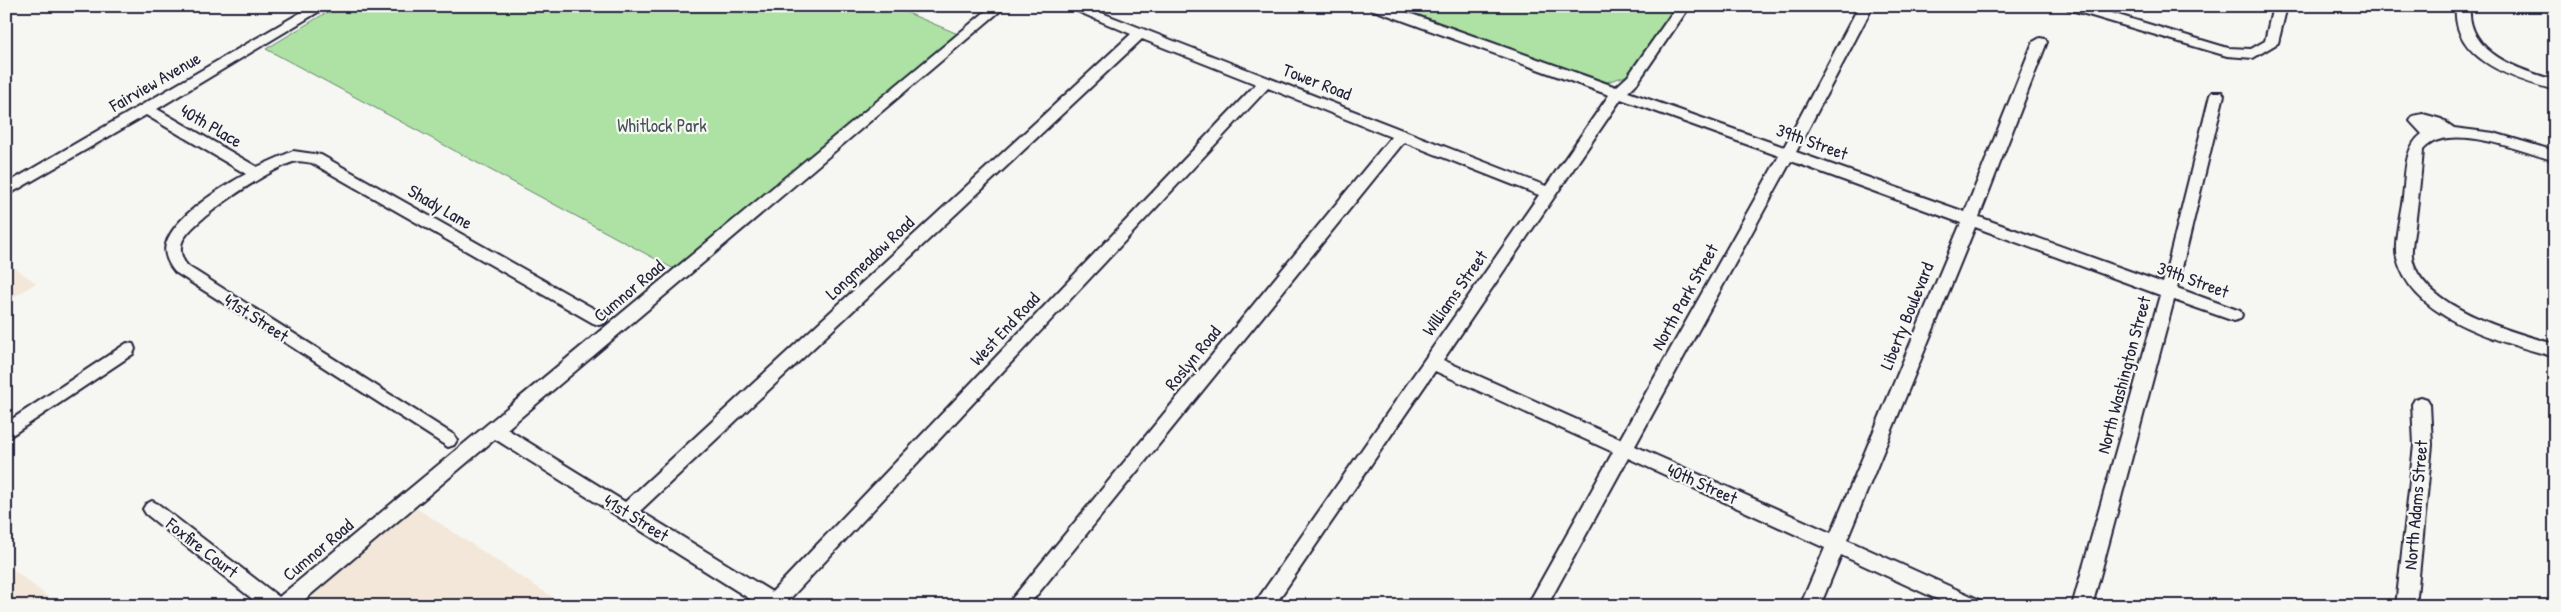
<svg xmlns="http://www.w3.org/2000/svg" width="2561" height="612" font-family="'Patrick Hand',sans-serif">
  <style>
    .built { fill: #f2e7d8 }
    .green { fill: #aee2a4; stroke: #688270 }
    .lines { fill: none; stroke-linecap: round; stroke-linejoin: round }
    .minor-casing { stroke: #22223b; stroke-width: 4 }
    .minor { fill: #f6f6f2; fill-rule: evenodd }
    .labels { text-anchor: middle; stroke-width: 4.5; stroke-linejoin: round; paint-order: stroke }
    .street-label { font-size: 18px; fill: #22223b; stroke: #f6f6f2 }
    .park-label { font-size: 18px; fill: #455255; stroke: #f6f6f2 }
  </style>
  <rect width="100%" height="100%" fill="#f6f6f2"/>
  <filter id="ink" filterUnits="userSpaceOnUse"><feTurbulence type="fractalNoise" baseFrequency=".02" numOctaves="2"/><feDisplacementMap in="SourceGraphic" scale="10" xChannelSelector="R" yChannelSelector="G"/><feConvolveMatrix kernelMatrix="1 2 1 2 8 2 1 2 1" color-interpolation-filters="sRGB"/></filter>
  <g filter="url(#ink)">
    <g class="built">
      <polygon points="6,262 36,283 6,302"/>
      <polygon points="407,502 566,606 283,606"/>
      <polygon points="6,564 38,589 59,606 6,606"/>
    </g>
    <g class="green">
      <polygon points="337,6 891,6 958,34 676,270 266,49"/>
      <polygon points="1394,6 1679,6 1632,74 1607,82"/>
    </g>
    <g class="lines">
      <g class="minor-casing">
        <g id="minor">
          <polygon points="6,6 15,6 6,12"/>
          <path d="M312 6H328L157 109 257 167 293 151 321 155 605 315 607 319 605 323 599 325 593 323 312 163C306 162 299 160 293 162 270 169 191 220 182 242 179 251 182 261 189 267L454 435 457 440 454 445 448 447 175 272C169 265 163 254 166 244 174 216 222 187 246 174L146 115 6 196V184Z"/>
          <path d="M992 6H1006L507 429 625 502 1131 34 1065 6H1084L1546 186 1609 95 1371 9 1370 6H1389L1616 87 1628 76 1677 6H1690L1638 82 1628 92 1784 147 1859 6H1873L1796 152 1965 212 2033 42 2040 38 2045 39 2047 42 1979 217 2163 283 2210 95 2212 92H2222L2224 95 2177 288 2240 311 2242 315 2240 319 2234 321 2174 300 2092 606H2072L2160 295 1975 227 1847 540 1980 600 1983 606H1952L1841 555 1820 606H1800L1825 548 1628 458 1547 606H1527L1613 452 1435 371 1274 606H1253L1539 195 1404 142 1028 606H1006L1391 137 1268 88 786 603 788 606H761L495 439 297 606H261L146 514 143 509 146 504 152 501 158 504 279 597ZM1142 39 1256 84 772 592 640 511ZM1621 99 1779 156 1620 439 1443 360ZM1791 161 1961 223 1831 533 1635 446Z"/>
          <polygon points="2067,6 2088,6 2228,48 2251,49 2265,41 2273,6 2287,6 2278,43 2253,58 2227,56 2068,9"/>
          <path d="M2456 6H2470C2466 53 2519 70 2555 80V90C2515 79 2451 60 2456 6Z"/>
          <path d="M2423 114 2441 119 2454 128 2494 133 2555 151V161C2524 152 2447 120 2423 150 2421 175 2418 201 2415 226 2414 235 2411 247 2412 256 2418 306 2514 333 2555 344V357C2502 342 2412 320 2397 258 2393 244 2401 213 2403 197 2406 176 2403 148 2422 134L2410 121 2413 116Z"/>
          <polygon points="127,343 133,344 135,349 133,354 6,439 6,423"/>
          <polygon points="2421,397 2427,399 2430,404 2432,445 2416,606 2396,606 2414,445 2412,404 2415,399"/>
        </g>
      </g>
      <use href="#minor" class="minor"/>
    </g>
  </g>
  <g class="labels">
    <g class="street-label">
      <text transform="translate(155 82) rotate(-30)" y="6">Fairview Avenue</text>
      <text transform="translate(1317 82) rotate(21)" y="6">Tower Road</text>
      <text transform="translate(211 126) rotate(30)" y="6">40th Place</text>
      <text transform="translate(1812 142) rotate(20)" y="6">39th Street</text>
      <text transform="translate(440 207) rotate(30)" y="6">Shady Lane</text>
      <text transform="translate(870 258) rotate(-43)" y="6">Longmeadow Road</text>
      <text transform="translate(2193 280) rotate(20)" y="6">39th Street</text>
      <text transform="translate(629 291) rotate(-40)" y="6">Cumnor Road</text>
      <text transform="translate(1455 293) rotate(-55)" y="6">Williams Street</text>
      <text transform="translate(1685 297) rotate(-61)" y="6">North Park Street</text>
      <text transform="translate(1907 316) rotate(-68)" y="6">Liberty Boulevard</text>
      <text transform="translate(256 318) rotate(33)" y="6">41st Street</text>
      <text transform="translate(1005 329) rotate(-47)" y="6">West End Road</text>
      <text transform="translate(1193 358) rotate(-51)" y="6">Roslyn Road</text>
      <text transform="translate(2124 375) rotate(-75)" y="6">North Washington Street</text>
      <text transform="translate(1702 484) rotate(24)" y="6">40th Street</text>
      <text transform="translate(2416 505) rotate(-85)" y="6">North Adams Street</text>
      <text transform="translate(636 518) rotate(32)" y="6">41st Street</text>
      <text transform="translate(202 548) rotate(38)" y="6">Foxfire Court</text>
      <text transform="translate(318 550) rotate(-40)" y="6">Cumnor Road</text>
    </g>
    <g class="park-label">
      <text x="662" y="132">Whitlock Park</text>
    </g>
  </g>
  <rect width="2561" height="612" fill="none" stroke="#f6f6f2" stroke-width="25"/>
  <rect x="12" y="12" width="2536" height="587" fill="none" stroke="#22223b" stroke-width="2" filter="url(#ink)"/>
</svg>
